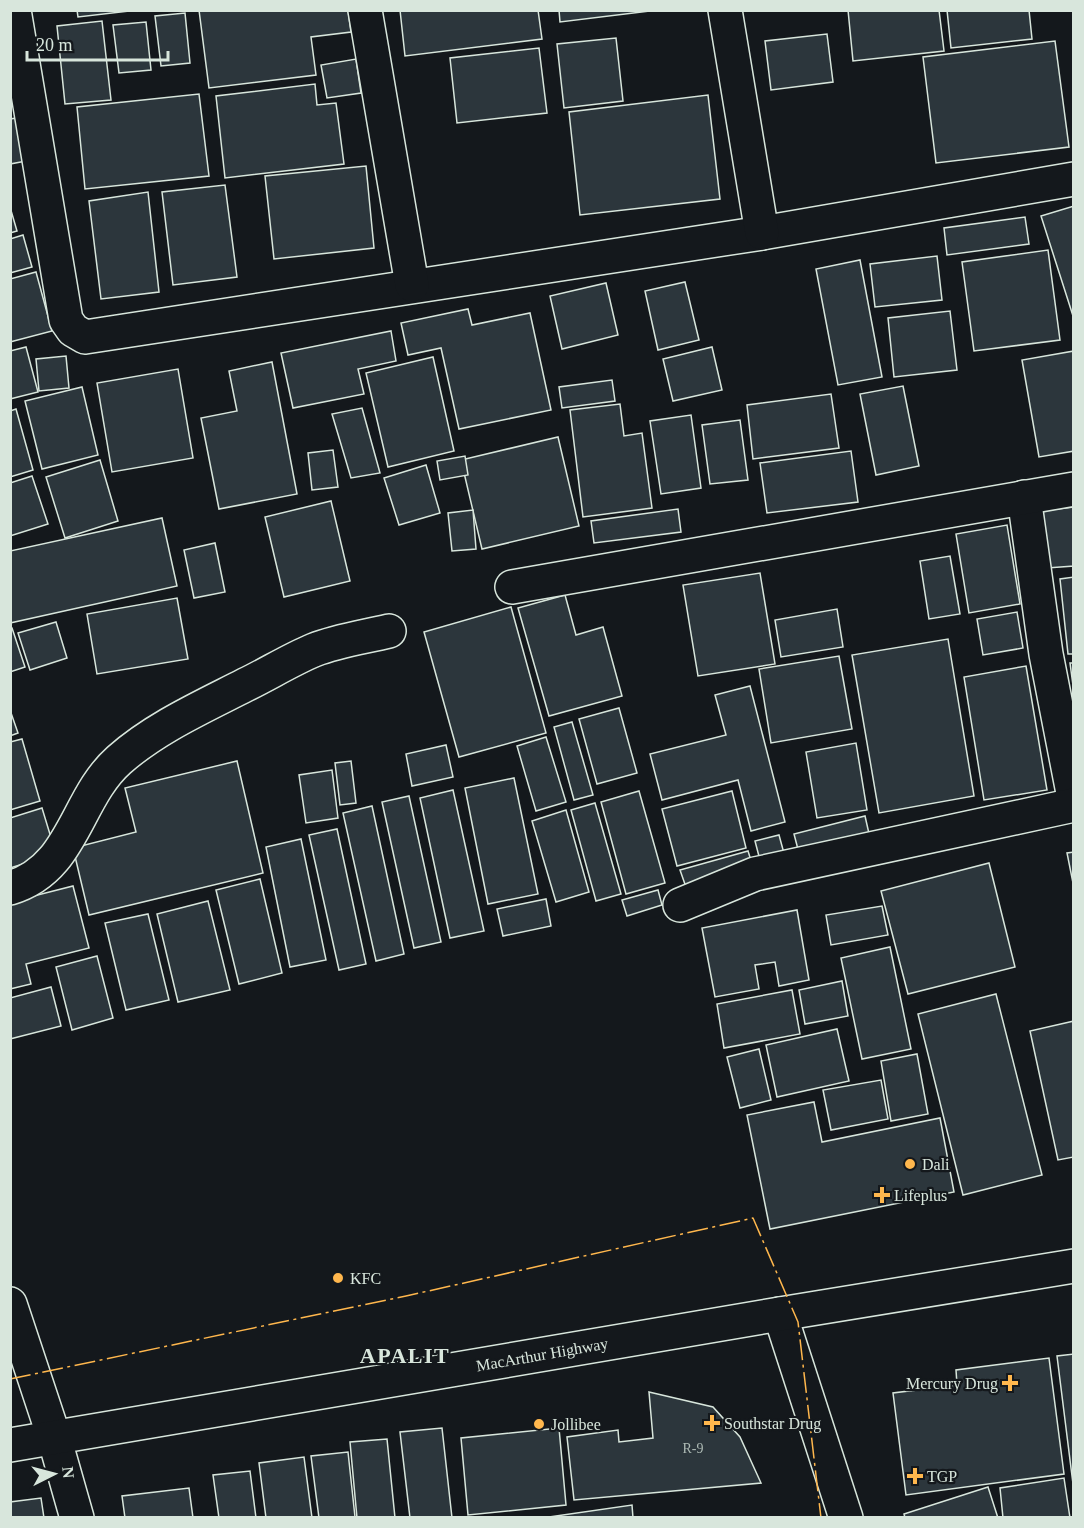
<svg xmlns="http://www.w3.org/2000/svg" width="1084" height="1528" font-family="'Times New Roman',serif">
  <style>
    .building { fill: #2c363c; stroke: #d8e6dc; stroke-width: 1.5 }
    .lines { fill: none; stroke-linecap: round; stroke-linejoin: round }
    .minor-casing { stroke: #d8e6dc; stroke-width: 36 }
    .tertiary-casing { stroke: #d8e6dc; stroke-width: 36 }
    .secondary-casing { stroke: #d8e6dc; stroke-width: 36 }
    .trunk-casing { stroke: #d8e6dc; stroke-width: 36 }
    .minor { stroke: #14181c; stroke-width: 33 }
    .tertiary { stroke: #14181c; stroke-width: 33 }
    .secondary { stroke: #14181c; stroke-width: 33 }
    .trunk { stroke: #14181c; stroke-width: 33 }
    .power { stroke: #ffb74d; stroke-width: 1.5; stroke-dasharray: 21 4.5 3 4.5; stroke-linecap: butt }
    .poi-dot { fill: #ffb74d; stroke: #14181c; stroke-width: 2 }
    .labels { text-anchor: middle; stroke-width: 4.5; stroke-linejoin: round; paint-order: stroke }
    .number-label { font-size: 14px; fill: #adbab4 }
    .poi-label { font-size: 16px; fill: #d8e6dc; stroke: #14181c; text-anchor: start }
    .street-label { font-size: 16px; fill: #d8e6dc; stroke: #14181c }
    .district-label { font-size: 22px; font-weight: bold; letter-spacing: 1.5px; fill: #d8e6dc; stroke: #14181c }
  </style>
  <rect width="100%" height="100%" fill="#14181c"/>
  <g class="building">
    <polygon points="77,10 138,10 78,17"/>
    <polygon points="199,10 348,10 351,32 311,37 316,75 209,88"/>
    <polygon points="400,10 538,10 542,39 405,56"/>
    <polygon points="559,10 658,10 560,22"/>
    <polygon points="848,10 939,10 944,51 853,61"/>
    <polygon points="947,10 1029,10 1032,39 951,48"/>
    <polygon points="185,13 190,63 161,66 155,16"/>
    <polygon points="102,21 111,100 65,104 57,26"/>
    <polygon points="146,22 151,70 119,73 113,25"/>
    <polygon points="827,34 833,82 771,90 765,41"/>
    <polygon points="616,38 623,101 564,108 557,44"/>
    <polygon points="1055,41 1069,147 936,163 923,57"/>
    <polygon points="539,48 547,113 457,123 450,58"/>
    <polygon points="356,59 361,93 327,98 321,65"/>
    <polygon points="315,84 317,105 336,103 344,164 225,178 216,96"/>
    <polygon points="199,94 209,176 85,189 77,107"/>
    <polygon points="708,95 720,199 580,215 569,112"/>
    <polygon points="30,116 37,159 10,164 10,119"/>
    <polygon points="366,166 374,248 274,259 265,176"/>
    <polygon points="225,185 237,277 173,285 162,192"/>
    <polygon points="148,192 159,292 101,299 89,201"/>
    <polygon points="1074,206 1074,319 1041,216"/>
    <polygon points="10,207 17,231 10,233"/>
    <polygon points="1025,217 1029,244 947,255 944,228"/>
    <polygon points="23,235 32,267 10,273 10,239"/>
    <polygon points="1048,250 1060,340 974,351 962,262"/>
    <polygon points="937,256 942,300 875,307 870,264"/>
    <polygon points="860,260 882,377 838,385 816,269"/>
    <polygon points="36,272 52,331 10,342 10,279"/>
    <polygon points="685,282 699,340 658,350 645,291"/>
    <polygon points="606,283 618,335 562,349 550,296"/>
    <polygon points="468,309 472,325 530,313 551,410 459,429 441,348 408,355 401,323"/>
    <polygon points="950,311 957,370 894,377 888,318"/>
    <polygon points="391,331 396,361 358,369 364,394 293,408 281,353"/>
    <polygon points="26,347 38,392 10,399 10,351"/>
    <polygon points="712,347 722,390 673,401 663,359"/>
    <polygon points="1074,351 1074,451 1039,457 1022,360"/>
    <polygon points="66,356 69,388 39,391 36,359"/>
    <polygon points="433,357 454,451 388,467 366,373"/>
    <polygon points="272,362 297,494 219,509 201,418 237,411 229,371"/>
    <polygon points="178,369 193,458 112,472 97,383"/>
    <polygon points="612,380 615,401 562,408 559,387"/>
    <polygon points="903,386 919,466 876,475 860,394"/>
    <polygon points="82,387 98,455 42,469 25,401"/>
    <polygon points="831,394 839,448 753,459 747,405"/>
    <polygon points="620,404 624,436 642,433 652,508 583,517 570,410"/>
    <polygon points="362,408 380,473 351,478 332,414"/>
    <polygon points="16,409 33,470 10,477 10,411"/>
    <polygon points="691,415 701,488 661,494 650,421"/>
    <polygon points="740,420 748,480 710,484 702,425"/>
    <polygon points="558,437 579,526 482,549 461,460"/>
    <polygon points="333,450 338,487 312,490 308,453"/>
    <polygon points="851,451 858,502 767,513 760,463"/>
    <polygon points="465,456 468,475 440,480 437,461"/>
    <polygon points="100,460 118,521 65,538 46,477"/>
    <polygon points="426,465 440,513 399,525 384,478"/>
    <polygon points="32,476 48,524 10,536 10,483"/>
    <polygon points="331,501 350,581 284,597 265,517"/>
    <polygon points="1074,507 1074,566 1047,568 1040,511"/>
    <polygon points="678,509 681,532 594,543 591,521"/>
    <polygon points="473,510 476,549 452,551 448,513"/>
    <polygon points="162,518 177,586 10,623 10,551"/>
    <polygon points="1007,525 1020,604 969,613 956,534"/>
    <polygon points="215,543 225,592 194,598 184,550"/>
    <polygon points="950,556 960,614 929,619 920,561"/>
    <polygon points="760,573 775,664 698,676 683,585"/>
    <polygon points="1074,577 1074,654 1068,654 1060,579"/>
    <polygon points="565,595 576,635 603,627 622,696 549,716 518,608"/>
    <polygon points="177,598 188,659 97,674 87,614"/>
    <polygon points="511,607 546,733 459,757 424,632"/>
    <polygon points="837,609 843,647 781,657 775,620"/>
    <polygon points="1017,612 1023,648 983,655 977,619"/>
    <polygon points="56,622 67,658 30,670 18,633"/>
    <polygon points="10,628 12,628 25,667 10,672"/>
    <polygon points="948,639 974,796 879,813 852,655"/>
    <polygon points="839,656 852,729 771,743 759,669"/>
    <polygon points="1070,663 1074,663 1074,693"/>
    <polygon points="1026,666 1047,790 984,800 964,677"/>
    <polygon points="750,686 785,822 751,831 738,780 662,800 650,754 726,735 715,695"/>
    <polygon points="619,708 637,773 597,784 579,719"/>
    <polygon points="10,710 18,733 10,736"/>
    <polygon points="572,722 593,795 574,800 554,727"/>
    <polygon points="546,737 566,802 536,811 517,746"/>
    <polygon points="22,739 40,801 10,810 10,742"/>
    <polygon points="856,743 867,810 817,818 806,752"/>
    <polygon points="446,745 453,777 412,786 406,754"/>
    <polygon points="237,761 263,873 89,915 73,848 136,832 125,788"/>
    <polygon points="351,761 356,803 340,805 335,763"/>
    <polygon points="332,770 338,818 306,823 299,775"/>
    <polygon points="514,778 538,894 488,904 465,788"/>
    <polygon points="453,790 484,931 450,938 420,798"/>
    <polygon points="639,791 665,883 626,894 601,802"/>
    <polygon points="732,791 746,848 677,866 662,809"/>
    <polygon points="409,796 441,942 414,948 382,802"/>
    <polygon points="595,803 621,894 596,901 571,810"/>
    <polygon points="372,806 404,954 376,961 343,813"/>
    <polygon points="42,808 56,854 10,868 10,818"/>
    <polygon points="566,810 589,892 556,902 532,821"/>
    <polygon points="865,816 870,838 800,857 794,834"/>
    <polygon points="337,829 366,964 339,970 309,835"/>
    <polygon points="779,835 785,857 761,864 755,841"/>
    <polygon points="301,839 326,960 290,967 266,847"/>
    <polygon points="748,851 754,870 687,890 680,870"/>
    <polygon points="1074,852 1074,888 1067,853"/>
    <polygon points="989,863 1015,967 908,994 881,891"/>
    <polygon points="260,879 282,973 239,984 216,890"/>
    <polygon points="73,886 89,948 26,964 31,984 10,989 10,902"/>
    <polygon points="658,890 662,905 627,916 622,900"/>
    <polygon points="546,899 551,926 503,936 497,909"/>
    <polygon points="208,901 230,990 178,1002 157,914"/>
    <polygon points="882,906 888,935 831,945 826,915"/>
    <polygon points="797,910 809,980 779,986 775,962 755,965 759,989 715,997 702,928"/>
    <polygon points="148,914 169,1000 126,1010 105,923"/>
    <polygon points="890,947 911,1049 862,1059 841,958"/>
    <polygon points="97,956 113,1018 72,1030 56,967"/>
    <polygon points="842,981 848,1016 805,1024 799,990"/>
    <polygon points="51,987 61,1026 10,1039 10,998"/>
    <polygon points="792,990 800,1034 724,1048 717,1004"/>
    <polygon points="996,994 1042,1175 963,1195 918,1014"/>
    <polygon points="1074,1021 1074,1157 1058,1160 1030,1031"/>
    <polygon points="837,1029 849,1081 777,1097 766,1045"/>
    <polygon points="759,1049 771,1100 740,1108 727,1057"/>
    <polygon points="917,1054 928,1114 891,1121 881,1061"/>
    <polygon points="881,1080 888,1119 831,1130 823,1090"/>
    <polygon points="814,1102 822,1142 940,1118 954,1192 770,1229 747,1115"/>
    <polygon points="1074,1354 1074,1492 1057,1356"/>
    <polygon points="1049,1358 1064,1474 906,1495 893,1393 957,1385 956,1370"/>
    <polygon points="649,1392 713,1407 740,1437 761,1483 574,1500 567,1437 618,1430 619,1442 653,1438"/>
    <polygon points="442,1428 452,1518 410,1518 400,1432"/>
    <polygon points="559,1428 566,1505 468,1515 461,1438"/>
    <polygon points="387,1439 395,1518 357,1518 350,1442"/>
    <polygon points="348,1452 355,1517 319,1518 311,1456"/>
    <polygon points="304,1457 312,1518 266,1518 259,1463"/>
    <polygon points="250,1471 256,1518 219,1518 213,1475"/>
    <polygon points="1064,1478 1070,1518 1003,1518 1000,1488"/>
    <polygon points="988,1487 998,1518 905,1518 904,1514"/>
    <polygon points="189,1488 193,1518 125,1518 122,1496"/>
    <polygon points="41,1498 44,1518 10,1518 10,1502"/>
    <polygon points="632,1505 633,1518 542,1518"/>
  </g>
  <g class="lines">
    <g class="minor-casing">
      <g id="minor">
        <polyline points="14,10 66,320 73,330 85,337 762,233 1074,179"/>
        <polyline points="365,10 412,285"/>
        <polyline points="725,10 762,233"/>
        <polyline points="1024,497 1046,654 1074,798"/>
        <polyline points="512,587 1074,489"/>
        <path d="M10 888C74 869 75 799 119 760 155 728 202 707 245 685 268 674 290 660 314 650 337 641 364 637 389 631"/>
        <polyline points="680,905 755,874 1074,805"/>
      </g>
    </g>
    <g class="tertiary-casing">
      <polyline id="tertiary" points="54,1437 77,1518"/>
    </g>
    <g class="secondary-casing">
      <g id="secondary">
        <polyline points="10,1304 54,1437"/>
        <polyline points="780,1314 846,1518"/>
      </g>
    </g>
    <g class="trunk-casing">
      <polyline id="trunk" points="10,1445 780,1314 1074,1266"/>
    </g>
    <use href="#minor" class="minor"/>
    <use href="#tertiary" class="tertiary"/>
    <use href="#secondary" class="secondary"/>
    <use href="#trunk" class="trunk"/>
    <polyline class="power" points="10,1379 406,1296 753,1218 798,1322 821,1518"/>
  </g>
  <g class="poi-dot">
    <circle cx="910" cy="1164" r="6"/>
    <path d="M879 1186h6v6h6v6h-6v6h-6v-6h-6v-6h6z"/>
    <circle cx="338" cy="1278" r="6"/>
    <path d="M1007 1374h6v6h6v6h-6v6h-6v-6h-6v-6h6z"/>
    <path d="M709 1414h6v6h6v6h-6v6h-6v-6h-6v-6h6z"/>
    <circle cx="539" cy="1424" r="6"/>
    <path d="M912 1467h6v6h6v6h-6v6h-6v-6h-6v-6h6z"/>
  </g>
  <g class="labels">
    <g class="number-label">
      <text x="693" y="1453">R-9</text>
    </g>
    <g class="poi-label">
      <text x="922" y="1170">Dali</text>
      <text x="894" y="1201">Lifeplus</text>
      <text x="350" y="1284">KFC</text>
      <text x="998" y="1389" text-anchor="end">Mercury Drug</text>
      <text x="724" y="1429">Southstar Drug</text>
      <text x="551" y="1430">Jollibee</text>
      <text x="927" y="1482">TGP</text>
    </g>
    <g class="street-label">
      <text transform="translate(542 1354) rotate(-10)" y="6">MacArthur Highway</text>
    </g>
    <g class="district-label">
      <text x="405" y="1363">APALIT</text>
    </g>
  </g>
  <rect width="1084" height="1528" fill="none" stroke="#d8e6dc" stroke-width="24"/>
  <g transform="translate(54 1474) rotate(84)" stroke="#14181c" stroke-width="4.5" paint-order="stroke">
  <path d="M0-4.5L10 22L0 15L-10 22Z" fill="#d8e6dc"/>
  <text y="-9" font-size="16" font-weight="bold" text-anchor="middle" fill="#d8e6dc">N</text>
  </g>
  <path d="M27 51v9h141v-9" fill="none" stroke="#d8e6dc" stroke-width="3"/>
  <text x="36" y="51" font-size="18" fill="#d8e6dc" stroke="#14181c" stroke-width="4.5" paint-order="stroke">20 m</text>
</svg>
